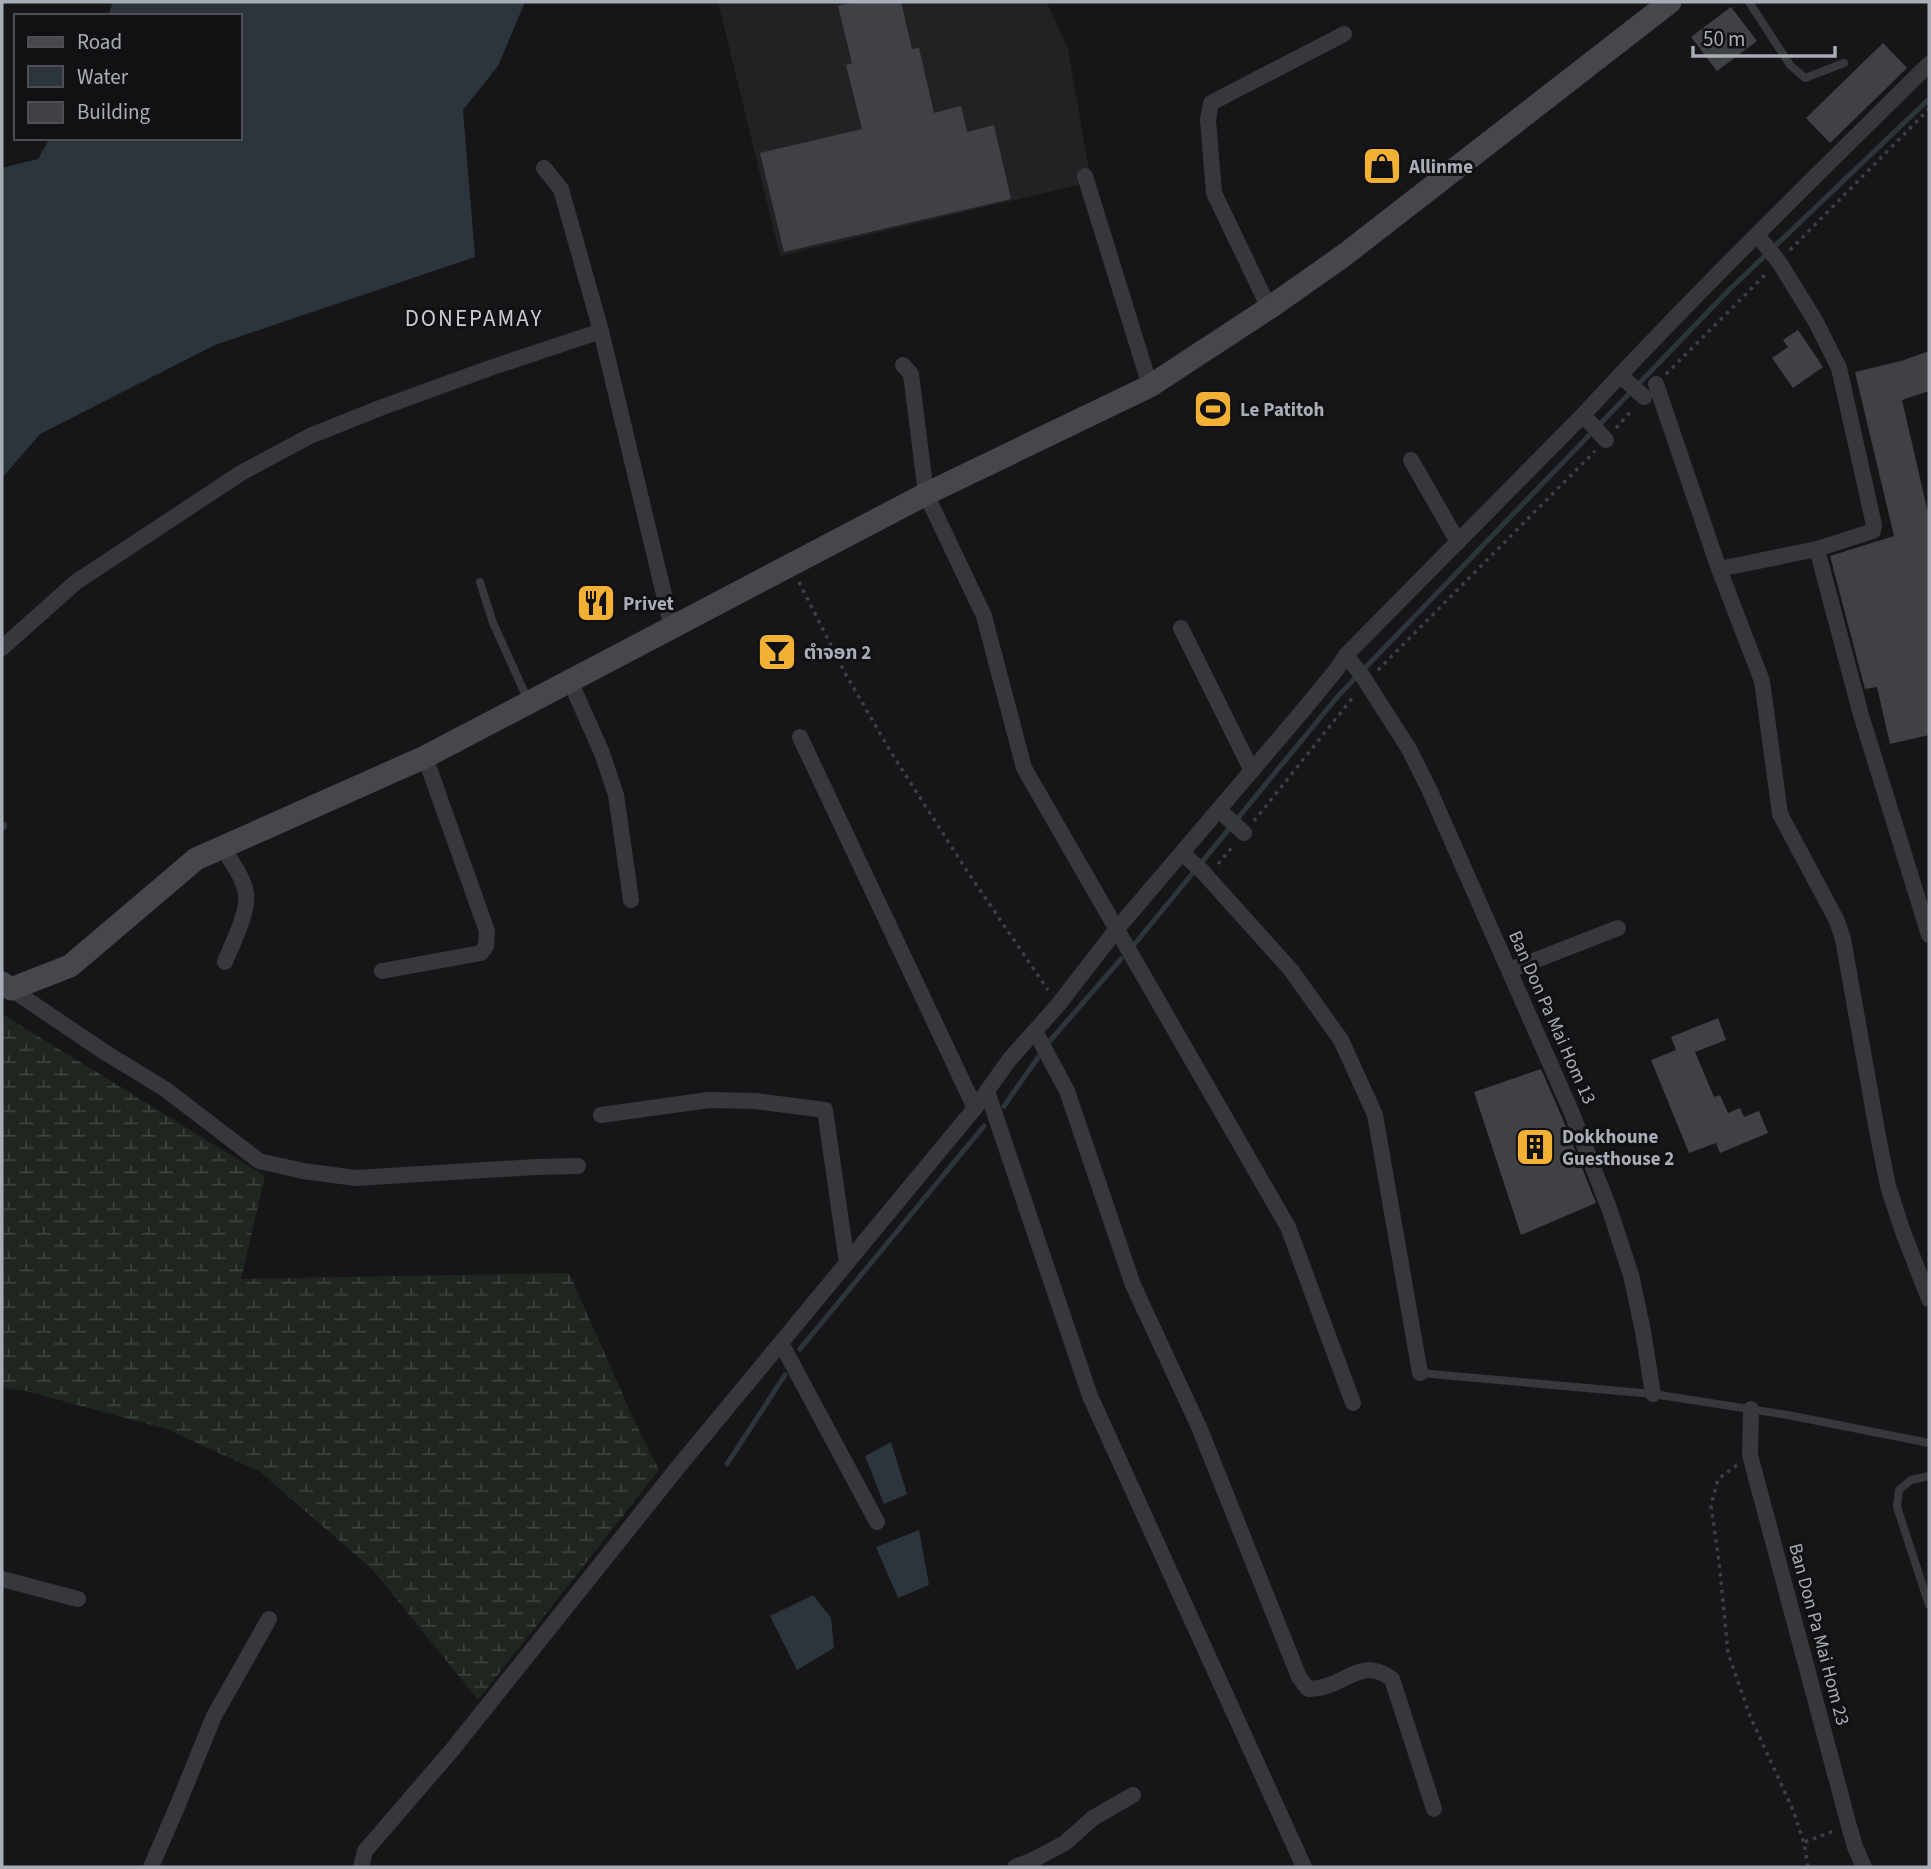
<svg xmlns="http://www.w3.org/2000/svg" width="1931" height="1869" font-family="'Source Sans 3','Noto Sans Lao',sans-serif">
  <style>
    .built { fill: #222225 }
    .wetland { fill: url(#wetland-marsh) }
    .water { fill: #2c353c }
    .lines { fill: none; stroke-linecap: round; stroke-linejoin: round }
    .stream { stroke: #2c353c; stroke-width: 5 }
    .building { fill: #404145 }
    .path { stroke: #3d3f44; stroke-width: 3.5; stroke-dasharray: 3.5 5; stroke-linecap: butt }
    .lane { stroke: #37383d; stroke-width: 8 }
    .street { stroke: #37383d; stroke-width: 16 }
    .secondary { stroke: #45474d; stroke-width: 23 }
    .labels { text-anchor: middle; stroke-width: 6; stroke-linejoin: round; paint-order: stroke }
    .poi-label { font-size: 19px; font-weight: bold; fill: #a8adb8; stroke: #111113; text-anchor: start }
    .street-label { font-size: 19px; fill: #a8adb8; stroke: #111113 }
    .quarter-label { font-size: 23px; letter-spacing: 2px; fill: #c9ccd4; stroke: #111113 }
  </style>
  <defs>
    <pattern id="wetland-marsh" width="20" height="14" patternUnits="userSpaceOnUse" patternTransform="scale(1.75)"><rect width="20" height="14" fill="#1e261f"/><path d="M1 5h8M5 5V1M11 12h8M15 12V8" fill="none" stroke="#3c433d"/></pattern>
  </defs>
  <rect width="100%" height="100%" fill="#161618"/>
  <polygon class="built" points="718,2 1047,2 1068,49 1091,182 780,256"/>
  <polygon class="wetland" points="2,1014 265,1176 241,1279 569,1273 634,1420 659,1470 478,1700 374,1571 259,1471 166,1429 26,1391 2,1388"/>
  <g class="water">
    <polygon points="113,2 525,2 498,66 463,110 475,257 215,345 40,434 2,478 2,168 38,159 50,138 240,138 240,16 108,16"/>
    <polygon points="891,1442 907,1494 884,1504 865,1456"/>
    <polygon points="919,1530 929,1585 898,1598 876,1547"/>
    <polygon points="813,1595 831,1618 834,1648 797,1670 770,1616"/>
  </g>
  <g class="lines">
    <g class="stream">
      <polyline points="1133,946 1338,696 1729,290 1929,99"/>
      <polyline points="1004,1106 1049,1042 1121,959"/>
      <polyline points="800,1349 984,1126"/>
      <polyline points="727,1464 785,1375"/>
    </g>
  </g>
  <g class="building">
    <polygon points="857,2 901,2 912,49 919,48 934,113 961,106 967,132 994,125 1011,199 784,252 760,153 862,129 846,65 852,63 838,6"/>
    <polygon points="1731,7 1757,41 1717,71 1691,37"/>
    <polygon points="1883,43 1907,68 1830,143 1806,118"/>
    <polygon points="1798,330 1823,367 1793,388 1772,358 1788,347 1783,340"/>
    <polygon points="1929,351 1929,391 1902,400 1929,517 1929,735 1890,744 1877,687 1865,689 1830,556 1894,536 1855,372 1901,361"/>
    <polygon points="1718,1018 1726,1040 1695,1052 1714,1097 1720,1095 1728,1113 1740,1108 1744,1117 1759,1111 1768,1133 1720,1153 1716,1143 1689,1153 1651,1060 1676,1050 1671,1037"/>
    <polygon points="1541,1069 1561,1115 1596,1203 1521,1235 1474,1092"/>
  </g>
  <g class="lines">
    <g class="path">
      <polyline points="1790,250 1929,109"/>
      <polyline points="1666,374 1767,273"/>
      <polyline points="1616,428 1632,410"/>
      <polyline points="799,582 845,673 892,754 967,871 1048,990"/>
      <polyline points="1378,670 1595,451"/>
      <polyline points="1254,821 1354,696"/>
      <polyline points="1218,864 1233,846"/>
      <polyline points="1737,1465 1718,1479 1711,1506 1719,1561 1728,1653 1750,1716 1793,1810 1804,1843 1808,1867"/>
      <polyline points="1805,1842 1834,1831"/>
    </g>
    <g class="lane">
      <polyline points="1749,2 1790,65 1805,78 1844,63"/>
      <polyline points="480,582 493,623 528,700"/>
      <polyline points="2,826 3,826"/>
      <polyline points="1420,1373 1653,1394 1788,1415 1929,1443"/>
      <polyline points="1929,1476 1911,1480 1899,1490 1897,1507 1929,1605"/>
    </g>
    <g class="street">
      <polyline points="544,168 561,189 601,331 672,628"/>
      <polyline points="1085,176 1150,386"/>
      <polyline points="1269,308 1214,193 1208,120 1211,103 1344,34"/>
      <polyline points="903,365 911,374 926,494 984,616 1024,768 1288,1227 1353,1403"/>
      <polyline points="1620,375 1644,397"/>
      <polyline points="1656,384 1719,569 1762,681 1780,814 1837,921 1843,939 1878,1136 1888,1186 1903,1232 1929,1299"/>
      <polyline points="1583,415 1606,440"/>
      <polyline points="1411,460 1458,542"/>
      <polyline points="1817,549 1861,715 1929,935"/>
      <polyline points="1719,569 1817,549 1873,531 1874,525 1839,368 1816,322 1779,262 1757,235"/>
      <polyline points="1181,628 1252,771"/>
      <polyline points="2,648 76,582 241,473 310,436 380,408 490,368 601,331"/>
      <polyline points="1346,655 1363,677 1409,749 1429,789 1571,1111 1609,1208 1631,1275 1643,1331 1653,1394"/>
      <polyline points="570,681 602,753 616,795 631,900"/>
      <polyline points="800,737 975,1108"/>
      <polyline points="1219,810 1244,833"/>
      <path d="M223 848C231 862 243 876 246 893 249 912 232 944 225 962"/>
      <polyline points="1182,853 1202,871 1291,970 1341,1040 1375,1115 1420,1373"/>
      <polyline points="1510,970 1618,928"/>
      <polyline points="382,971 481,953 486,946 487,931 425,757"/>
      <polyline points="11,989 106,1053 165,1089 259,1161 303,1171 356,1178 536,1167 578,1166"/>
      <path d="M1035 1031 1067 1091 1133 1285 1199 1427 1299 1677 1308 1689C1343 1690 1360 1654 1392 1679L1434 1809"/>
      <polyline points="987,1091 1090,1396 1304,1867"/>
      <polyline points="601,1115 709,1100 755,1101 825,1110 847,1263"/>
      <polyline points="781,1343 877,1522"/>
      <polyline points="1751,1409 1750,1455 1849,1826 1855,1847 1864,1867"/>
      <polyline points="2,1579 78,1599"/>
      <polyline points="151,1867 177,1807 214,1716 269,1619"/>
      <path d="M361 1867 365 1851 452 1750 679 1466 975 1108 1009 1060 1058 1005 1116 930 1300 714 1337 669 1346 655 1583 415C1694 294 1812 180 1929 64"/>
      <polyline points="1015,1867 1031,1861 1065,1843 1093,1818 1133,1795"/>
    </g>
    <polyline class="secondary" points="2,983 11,989 70,966 196,859 425,757 926,494 1150,386 1269,308 1343,256 1670,2"/>
  </g>
  <defs>
    <g id="shop-square" transform="scale(2.0125)"><rect x="-9" y="-9" width="18" height="18" rx="4" fill="#f2b134" stroke="#111113"/><path d="M-5-2.5h2.3a2.7 3.5 0 0 1 5.4 0H5L5.5 6h-11ZM-1.5-2.5h3a1.5 2.3 0 0 0-3 0Z" fill="#111"/></g>
    <g id="stadium-square" transform="scale(2.0125)"><rect x="-9" y="-9" width="18" height="18" rx="4" fill="#f2b134" stroke="#111113"/><path d="M0-5a6.5 5 0 1 0 0 10a6.5 5 0 1 0 0-10ZM-3.5-1.8h7v3.6h-7Z" fill="#111"/></g>
    <g id="restaurant-square" transform="scale(2.0125)"><rect x="-9" y="-9" width="18" height="18" rx="4" fill="#f2b134" stroke="#111113"/><path d="M-5-6h1v4h1v-4h1v4h1v-4h1v5L-1.5 .5V6h-2V.5L-5-1ZM5-6V6H3V1.5H1.5Q1.5-4 5-6Z" fill="#111"/></g>
    <g id="bar-square" transform="scale(2.0125)"><rect x="-9" y="-9" width="18" height="18" rx="4" fill="#f2b134" stroke="#111113"/><path d="M-6-5H6L.8 .8V4.5H3.5V6h-7V4.5H-.8V.8Z" fill="#111"/></g>
    <g id="building-square" transform="scale(2.0125)"><rect x="-9" y="-9" width="18" height="18" rx="4" fill="#f2b134" stroke="#111113"/><path d="M-4-6H4V6H1V3H-1V6H-4ZM-2.5-4.3h1.7v1.8h-1.7ZM.8-4.3h1.7v1.8H.8ZM-2.5-1h1.7V.8h-1.7ZM.8-1h1.7V.8H.8Z" fill="#111"/></g>
  </defs>
  <g fill-rule="evenodd">
    <use href="#shop-square" x="1382" y="166"/>
    <use href="#stadium-square" x="1213" y="409"/>
    <use href="#restaurant-square" x="596" y="603"/>
    <use href="#bar-square" x="777" y="652"/>
    <use href="#building-square" x="1535" y="1147"/>
  </g>
  <g class="labels">
    <g class="poi-label">
      <text x="1409" y="173">Allinme</text>
      <text x="1240" y="416">Le Patitoh</text>
      <text x="623" y="610">Privet</text>
      <text x="804" y="659">ຕຳຈອກ 2</text>
      <text x="1562" y="1143">Dokkhoune<tspan x="1562" dy="22">Guesthouse 2</tspan></text>
    </g>
    <g class="street-label">
      <text transform="translate(1553 1017) rotate(66)" y="7">Ban Don Pa Mai Hom 13</text>
      <text transform="translate(1820 1634) rotate(75)" y="7">Ban Don Pa Mai Hom 23</text>
    </g>
    <g class="quarter-label">
      <text x="474" y="326">DONEPAMAY</text>
    </g>
  </g>
  <rect width="1931" height="1869" fill="none" stroke="#a8adb8" stroke-width="7"/>
  <rect x="14" y="14" width="228" height="126" fill="#111113" stroke="#4d4f55" stroke-width="2"/>
  <rect x="28" y="37" width="35" height="10" fill="#45474d" stroke="#4d4f55" stroke-width="2"/>
  <text x="77" y="49" font-size="21" fill="#a8adb8">Road</text>
  <rect x="28" y="66" width="35" height="21" fill="#2c353c" stroke="#4d4f55" stroke-width="2"/>
  <text x="77" y="84" font-size="21" fill="#a8adb8">Water</text>
  <rect x="28" y="102" width="35" height="21" fill="#404145" stroke="#4d4f55" stroke-width="2"/>
  <text x="77" y="119" font-size="21" fill="#a8adb8">Building</text>
  <path d="M1693 46v10h142v-10" fill="none" stroke="#a8adb8" stroke-width="3.5"/>
  <text x="1703" y="46" font-size="21" fill="#a8adb8" stroke="#111113" stroke-width="5" paint-order="stroke">50 m</text>
</svg>
